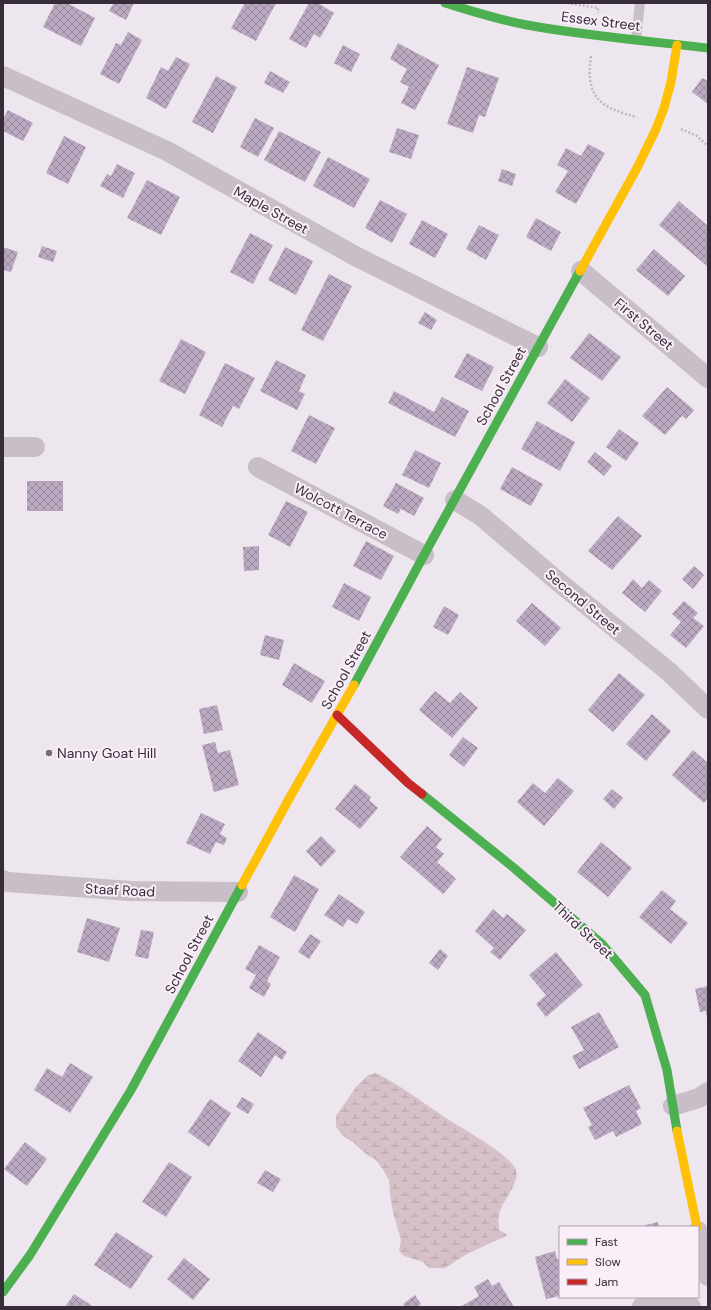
<svg xmlns="http://www.w3.org/2000/svg" width="711" height="1310" font-family="'DM Sans',sans-serif">
  <style>
    .wetland { fill: url(#wetland-marsh) }
    .building { fill: url(#building-cross-hatch) }
    .lines { fill: none; stroke-linecap: round; stroke-linejoin: round }
    .path { stroke: #c1b7c1; stroke-width: 2.5; stroke-dasharray: 2 2; stroke-linecap: butt }
    .lane { stroke: #c8bec8; stroke-width: 10 }
    .street { stroke: #c8bec8; stroke-width: 20 }
    .fast { stroke: #4caf50; stroke-width: 9 }
    .slow { stroke: #ffc107; stroke-width: 9 }
    .jam { stroke: #c62828; stroke-width: 9 }
    .poi-dot { fill: #776d78; stroke: #faeef9; stroke-width: 1.5 }
    .labels { text-anchor: middle; stroke-width: 4; stroke-linejoin: round; paint-order: stroke }
    .street-label { font-size: 14px; fill: #372c39; stroke: #faeef9 }
    .poi-label { font-size: 14px; fill: #372c39; stroke: #faeef9; text-anchor: start }
  </style>
  <defs>
    <pattern id="wetland-marsh" width="20" height="14" patternUnits="userSpaceOnUse"><rect width="20" height="14" fill="#d5c1c7"/><path d="M1 5h8M5 5V1M11 12h8M15 12V8" fill="none" stroke="#b7a6ac"/></pattern>
    <pattern id="building-cross-hatch" width="8" height="8" patternUnits="userSpaceOnUse"><rect width="8" height="8" fill="#bba8c1"/><path d="M0 0l8 8M0 8l8-8" fill="none" stroke="#99899e"/></pattern>
  </defs>
  <rect width="100%" height="100%" fill="#eee6ee"/>
  <path class="wetland" d="M376 1073C400 1085 421 1101 443 1116 457 1126 512 1155 516 1170 520 1185 501 1201 499 1215 498 1220 499 1225 499 1230L508 1235 467 1254 445 1268H429L423 1262 404 1256 399 1251 401 1240 393 1212 390 1194 389 1180 384 1171 376 1160 366 1154 354 1143 342 1135 336 1127V1116L356 1087 368 1075Z"/>
  <g class="building">
    <polygon points="55,3 67,3 95,18 81,46 43,27"/>
    <polygon points="114,3 134,3 126,20 109,11"/>
    <polygon points="245,3 276,3 256,41 231,28"/>
    <polygon points="309,3 318,3 334,13 320,38 314,34 306,48 289,39"/>
    <polygon points="128,32 142,40 119,84 100,74 116,43 121,45"/>
    <polygon points="398,43 439,65 415,110 401,103 409,87 400,82 407,69 390,59"/>
    <polygon points="343,45 360,54 351,72 334,63"/>
    <polygon points="176,57 190,64 166,109 146,98 161,67 168,71"/>
    <polygon points="467,67 499,78 485,117 479,115 473,133 447,124"/>
    <polygon points="270,71 290,82 283,93 264,83"/>
    <polygon points="216,76 237,87 213,133 192,122"/>
    <polygon points="702,78 708,81 708,104 692,92"/>
    <polygon points="8,110 33,123 23,141 3,131 3,119"/>
    <polygon points="255,118 274,128 258,157 240,147"/>
    <polygon points="397,128 419,135 411,159 389,152"/>
    <polygon points="279,131 321,152 305,182 264,160"/>
    <polygon points="64,136 86,147 68,184 46,173"/>
    <polygon points="588,144 605,153 576,204 555,192 568,171 557,165 566,148 581,156"/>
    <polygon points="328,157 370,179 354,208 313,186"/>
    <polygon points="117,164 135,173 123,198 100,186 107,174 111,176"/>
    <polygon points="502,169 516,174 512,186 498,181"/>
    <polygon points="147,180 180,197 161,235 127,218"/>
    <polygon points="380,200 407,214 392,243 365,228"/>
    <polygon points="679,201 708,226 708,267 659,225"/>
    <polygon points="536,218 561,232 551,251 526,237"/>
    <polygon points="422,220 448,234 435,258 409,244"/>
    <polygon points="479,225 499,235 486,260 466,249"/>
    <polygon points="250,233 273,245 253,284 230,272"/>
    <polygon points="42,246 57,251 53,262 38,257"/>
    <polygon points="3,247 18,252 11,272 3,270"/>
    <polygon points="285,247 313,261 296,295 268,280"/>
    <polygon points="654,249 685,276 668,296 636,270"/>
    <polygon points="329,274 352,286 323,341 301,330"/>
    <polygon points="425,312 437,320 431,330 418,323"/>
    <polygon points="589,333 621,357 602,381 570,358"/>
    <polygon points="181,339 206,352 185,394 159,381"/>
    <polygon points="467,353 494,367 482,391 454,377"/>
    <polygon points="276,360 306,375 299,391 305,394 297,410 260,391"/>
    <polygon points="225,363 255,378 239,409 233,406 222,427 199,415"/>
    <polygon points="565,379 590,398 572,422 547,403"/>
    <polygon points="667,387 694,410 686,419 682,416 665,435 642,416"/>
    <polygon points="394,391 434,412 442,397 469,411 455,437 388,403"/>
    <polygon points="309,415 335,428 316,464 291,451"/>
    <polygon points="537,421 575,442 560,471 521,449"/>
    <polygon points="619,429 639,443 626,461 606,447"/>
    <polygon points="415,450 441,463 429,488 402,475"/>
    <polygon points="595,452 612,466 604,476 587,462"/>
    <polygon points="512,467 543,484 531,506 500,489"/>
    <rect x="27" y="481" width="36" height="30"/>
    <polygon points="396,483 424,498 414,516 401,509 398,514 383,506"/>
    <polygon points="286,501 308,512 290,547 268,535"/>
    <polygon points="618,516 642,536 612,570 588,551"/>
    <polygon points="366,541 394,556 381,580 353,566"/>
    <polygon points="259,546 259,570 244,571 243,547"/>
    <polygon points="694,566 704,575 693,589 682,579"/>
    <polygon points="633,579 642,588 649,580 662,591 645,612 622,593"/>
    <polygon points="344,583 371,597 359,621 332,607"/>
    <polygon points="684,601 698,613 693,618 704,626 686,648 670,635 681,622 672,614"/>
    <polygon points="532,603 561,628 545,646 516,621"/>
    <polygon points="444,606 459,615 448,635 433,627"/>
    <polygon points="265,635 284,640 279,660 260,655"/>
    <polygon points="294,663 325,681 312,703 282,685"/>
    <polygon points="619,673 645,695 613,732 588,710"/>
    <polygon points="435,691 450,703 460,692 478,708 452,738 419,710"/>
    <polygon points="217,705 223,730 204,734 199,709"/>
    <polygon points="652,714 671,731 646,761 626,744"/>
    <polygon points="463,737 478,748 464,767 449,755"/>
    <polygon points="215,742 218,753 230,750 239,785 214,792 202,745"/>
    <polygon points="693,750 708,763 708,798 704,803 672,775"/>
    <polygon points="558,778 574,791 544,826 517,802 533,783 545,793"/>
    <polygon points="355,784 371,797 369,800 378,808 360,829 335,809"/>
    <polygon points="612,789 623,798 614,809 603,799"/>
    <polygon points="201,813 225,824 220,834 227,838 224,845 216,842 210,854 186,843"/>
    <polygon points="427,826 442,839 436,847 444,854 437,862 456,879 443,894 400,857"/>
    <polygon points="321,836 336,851 321,867 306,851"/>
    <polygon points="601,842 632,868 608,897 577,872"/>
    <polygon points="294,875 319,889 295,932 270,917"/>
    <polygon points="662,890 676,901 670,909 688,923 671,944 639,917"/>
    <polygon points="339,894 365,912 357,924 348,919 343,927 324,915"/>
    <polygon points="493,909 503,918 507,914 526,930 500,960 490,952 494,948 475,931"/>
    <polygon points="87,918 120,928 109,962 77,952"/>
    <polygon points="141,930 154,932 148,959 135,956"/>
    <polygon points="310,934 321,941 309,959 298,952"/>
    <polygon points="259,945 280,957 267,981 271,984 264,997 249,988 256,975 245,969"/>
    <polygon points="440,949 448,956 438,970 429,963"/>
    <polygon points="556,952 583,985 546,1017 536,1004 546,995 529,975"/>
    <polygon points="708,986 708,1019 707,1019 706,1011 700,1012 695,989"/>
    <polygon points="599,1012 619,1047 579,1069 572,1056 584,1050 571,1027"/>
    <polygon points="258,1032 287,1052 282,1060 275,1055 261,1077 238,1061"/>
    <polygon points="70,1063 93,1077 70,1113 34,1090 47,1068 62,1077"/>
    <polygon points="629,1085 641,1108 636,1111 642,1124 616,1137 613,1131 595,1140 588,1127 592,1125 583,1108"/>
    <polygon points="242,1097 254,1104 248,1114 236,1107"/>
    <polygon points="210,1099 231,1113 209,1147 188,1132"/>
    <polygon points="25,1142 47,1159 27,1186 4,1169"/>
    <polygon points="169,1162 192,1177 166,1217 142,1202"/>
    <polygon points="265,1170 281,1179 273,1192 257,1183"/>
    <polygon points="658,1222 659,1227 642,1227 642,1226"/>
    <polygon points="116,1232 153,1256 131,1289 94,1265"/>
    <polygon points="555,1251 557,1259 560,1259 560,1296 546,1299 535,1257"/>
    <polygon points="184,1258 210,1279 193,1300 167,1279"/>
    <polygon points="488,1279 492,1286 499,1282 514,1307 460,1307 479,1296 474,1287"/>
    <polygon points="74,1294 94,1307 65,1307"/>
    <polygon points="415,1295 421,1304 418,1307 405,1307 403,1304"/>
  </g>
  <g class="lines">
    <g class="path">
      <polyline points="567,3 598,8 598,13"/>
      <path d="M591 56C585 96 599 108 637 117"/>
      <polyline points="681,129 697,136 708,146"/>
    </g>
    <polyline class="lane" points="636,39 640,3"/>
    <g class="street">
      <polyline points="3,76 167,151 357,257 538,347"/>
      <polyline points="581,271 708,378"/>
      <polyline points="3,447 35,447"/>
      <polyline points="258,467 424,555"/>
      <polyline points="455,500 481,516 561,584 668,671 708,709"/>
      <polyline points="3,880 8,882 130,891 238,892"/>
      <polyline points="673,1106 699,1098 708,1092"/>
      <polyline points="698,1231 708,1276"/>
      <polyline points="681,1297 691,1307"/>
      <polyline points="642,1307 676,1297"/>
    </g>
    <g class="fast">
      <path d="M445 3C472 11 499 20 527 25 587 36 648 41 708 48"/>
      <polyline points="354,685 424,555 580,271"/>
      <polyline points="422,794 514,868 602,944 645,995 667,1070 677,1131"/>
      <polyline points="3,1292 30,1255 131,1090 242,885"/>
    </g>
    <g class="slow">
      <polyline points="580,271 637,168 656,129 664,108 671,82 677,45"/>
      <polyline points="242,885 290,797 354,685"/>
      <polyline points="677,1131 697,1227"/>
    </g>
    <polyline class="jam" points="337,715 408,783 422,794"/>
  </g>
  <circle class="poi-dot" cx="49" cy="753" r="4"/>
  <g class="labels">
    <g class="street-label">
      <text transform="translate(601 21) rotate(7)" y="5">Essex Street</text>
      <text transform="translate(271 210) rotate(29)" y="5">Maple Street</text>
      <text transform="translate(644 324) rotate(40)" y="5">First Street</text>
      <text transform="translate(501 386) rotate(-61)" y="5">School Street</text>
      <text transform="translate(341 511) rotate(28)" y="5">Wolcott Terrace</text>
      <text transform="translate(583 602) rotate(40)" y="5">Second Street</text>
      <text transform="translate(346 670) rotate(-61)" y="5">School Street</text>
      <text transform="translate(120 890) rotate(3)" y="5">Staaf Road</text>
      <text transform="translate(583 930) rotate(43)" y="5">Third Street</text>
      <text transform="translate(189 954) rotate(-62)" y="5">School Street</text>
    </g>
    <g class="poi-label">
      <text x="57" y="758">Nanny Goat Hill</text>
    </g>
  </g>
  <rect width="711" height="1310" fill="none" stroke="#372c39" stroke-width="8"/>
  <rect x="559" y="1226" width="140" height="72" fill="#faeef9" stroke="#aca0ac"/>
  <rect x="567" y="1239" width="20" height="6" fill="#4caf50" stroke="#aca0ac"/>
  <text x="595" y="1246" font-size="12" fill="#372c39">Fast</text>
  <rect x="567" y="1259" width="20" height="6" fill="#ffc107" stroke="#aca0ac"/>
  <text x="595" y="1266" font-size="12" fill="#372c39">Slow</text>
  <rect x="567" y="1279" width="20" height="6" fill="#c62828" stroke="#aca0ac"/>
  <text x="595" y="1286" font-size="12" fill="#372c39">Jam</text>
</svg>
